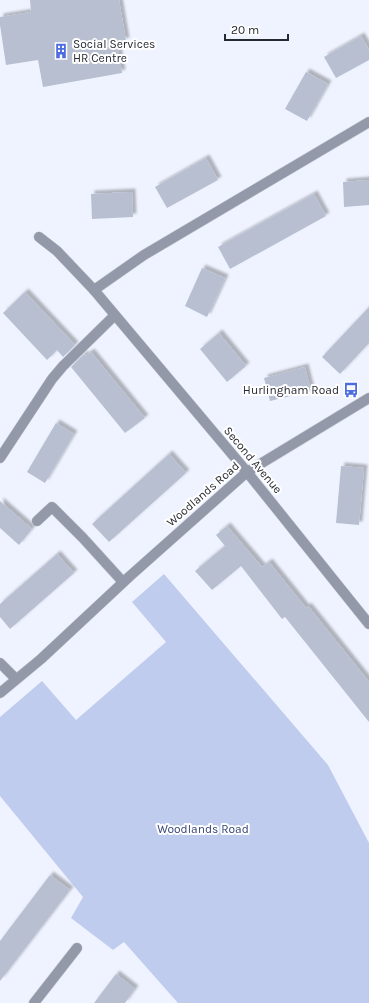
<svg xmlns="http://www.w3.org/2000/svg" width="369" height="1003" font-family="Karla,sans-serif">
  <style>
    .green { fill: #bfccee }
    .building { fill: #b8bfd1; filter: url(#shadow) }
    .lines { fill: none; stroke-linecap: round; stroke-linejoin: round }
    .minor-casing { stroke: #cbcfda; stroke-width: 11 }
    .minor { stroke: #9399a8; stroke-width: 10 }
    .labels { text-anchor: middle; stroke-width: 4; stroke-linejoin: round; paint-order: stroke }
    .poi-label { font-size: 12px; fill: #272930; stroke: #fff; text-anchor: start }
    .street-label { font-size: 12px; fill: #272930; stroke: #fff }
    .park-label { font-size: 12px; fill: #354472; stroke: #fff }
  </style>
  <defs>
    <filter id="shadow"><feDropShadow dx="3.5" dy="-3.5" stdDeviation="1" flood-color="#0004"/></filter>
  </defs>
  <rect width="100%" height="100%" fill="#eff3ff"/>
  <polygon class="green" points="164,574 328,765 369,843 369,1003 178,1003 124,942 113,950 71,918 83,897 0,796 0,717 42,681 76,720 166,642 132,602"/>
  <g class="building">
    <polygon points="30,0 119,0 126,41 117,42 122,73 43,87 38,60 6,65 0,25 0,17 31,12"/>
    <polygon points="361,36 369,50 369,60 336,78 324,57"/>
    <polygon points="306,72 328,84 307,121 285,109"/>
    <polygon points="206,158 218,180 167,208 155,187"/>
    <polygon points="369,180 369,205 344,207 343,182"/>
    <polygon points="132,192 133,217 92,219 91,194"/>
    <polygon points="314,194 326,216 230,269 218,247"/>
    <polygon points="202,268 225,278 207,317 185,306"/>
    <polygon points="25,292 75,345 63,357 57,350 47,360 3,313"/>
    <polygon points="369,307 369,343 340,374 322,357"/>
    <polygon points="219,333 246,366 227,382 200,349"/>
    <polygon points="91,352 145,418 125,433 71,367 84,354 85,356"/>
    <polygon points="305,367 311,391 270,401 264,378"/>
    <polygon points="56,423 74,434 45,483 27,472"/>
    <polygon points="169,454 186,473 109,542 92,524"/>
    <polygon points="341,466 364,468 359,525 336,523"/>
    <polygon points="0,501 32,529 19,545 0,528"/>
    <polygon points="227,526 262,567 269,562 306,608 308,606 369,682 369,722 285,617 282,619 241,566 212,590 195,571 225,546 216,535"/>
    <polygon points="57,554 74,573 10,629 0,617 0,604"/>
    <polygon points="50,875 70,890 0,981 0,941"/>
    <polygon points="116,974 135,989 125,1003 94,1003"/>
  </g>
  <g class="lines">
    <g class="minor-casing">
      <g id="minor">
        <polyline points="39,237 57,251 94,290 247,472 369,624"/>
        <polyline points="94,290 144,255 369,122"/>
        <polyline points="0,458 52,379 63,366 114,316"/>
        <polyline points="37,521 52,507 83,538 123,582"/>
        <polyline points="0,663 16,679"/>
        <polyline points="0,693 41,659 130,576 247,472 369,398"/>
        <polyline points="34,1003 77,948"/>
      </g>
    </g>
    <use href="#minor" class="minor"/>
  </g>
  <defs>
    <g id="building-bare" transform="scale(1.2)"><path d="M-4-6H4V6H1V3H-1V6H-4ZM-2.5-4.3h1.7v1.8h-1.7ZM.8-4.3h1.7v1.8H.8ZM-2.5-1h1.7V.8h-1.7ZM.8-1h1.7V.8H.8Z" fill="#4c6ce0" stroke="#fff" stroke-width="2.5" paint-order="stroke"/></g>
    <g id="bus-bare" transform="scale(1.2)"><path d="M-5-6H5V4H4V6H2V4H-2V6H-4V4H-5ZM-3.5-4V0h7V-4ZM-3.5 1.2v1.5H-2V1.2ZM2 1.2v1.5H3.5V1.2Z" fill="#4c6ce0" stroke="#fff" stroke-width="2.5" paint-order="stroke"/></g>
  </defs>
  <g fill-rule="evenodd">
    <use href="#building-bare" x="61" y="51"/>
    <use href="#bus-bare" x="351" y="390"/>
  </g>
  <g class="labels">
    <g class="poi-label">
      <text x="73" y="48">Social Services<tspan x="73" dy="14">HR Centre</tspan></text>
      <text x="339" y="394" text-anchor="end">Hurlingham Road</text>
    </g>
    <g class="street-label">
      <text transform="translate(253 460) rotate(50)" y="4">Second Avenue</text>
      <text transform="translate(203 494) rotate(-41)" y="4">Woodlands Road</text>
    </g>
    <g class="park-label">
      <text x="203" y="833">Woodlands Road</text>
    </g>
  </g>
  <path d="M225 34v6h63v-6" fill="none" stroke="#272930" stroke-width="2"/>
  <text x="231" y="34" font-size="12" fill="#272930" stroke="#ffffff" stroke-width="3" paint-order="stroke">20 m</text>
</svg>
